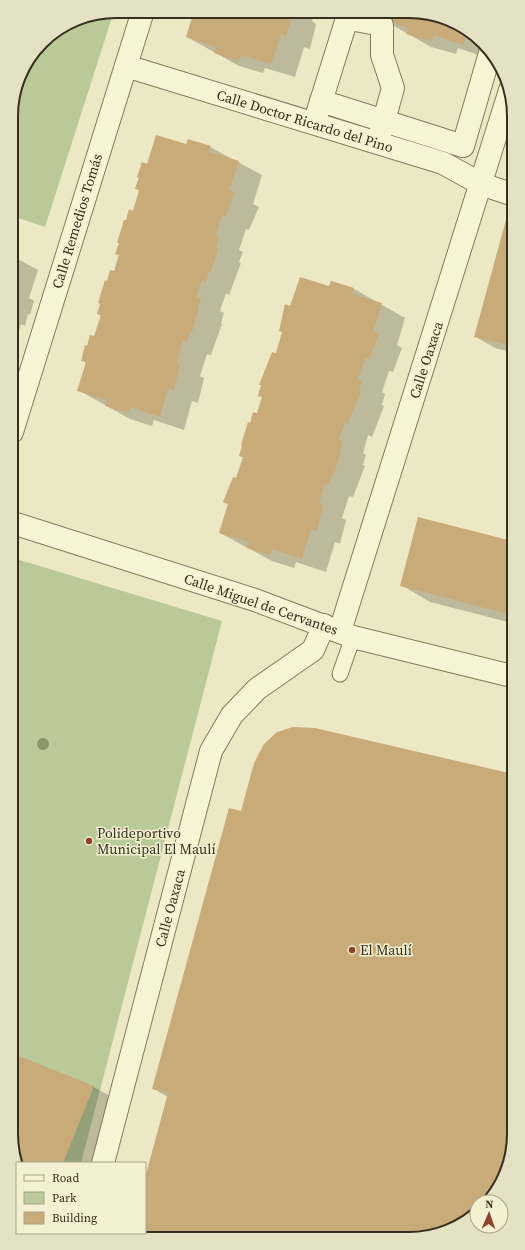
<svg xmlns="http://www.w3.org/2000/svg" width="525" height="1250" font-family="'Source Serif 4',serif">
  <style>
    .green { fill: #b9c997 }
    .shadow { fill: #0003 }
    .building { fill: #c9ab7a }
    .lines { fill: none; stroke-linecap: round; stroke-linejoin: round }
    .lane-casing { stroke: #857a5a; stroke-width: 17 }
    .street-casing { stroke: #857a5a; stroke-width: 24 }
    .lane { stroke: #f7f4d5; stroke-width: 15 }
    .street { stroke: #f7f4d5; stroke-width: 22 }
    .tree { fill: #8c956c }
    .poi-dot { fill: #92412d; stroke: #f4f1d2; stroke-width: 1.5 }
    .labels { text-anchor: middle; stroke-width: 3; stroke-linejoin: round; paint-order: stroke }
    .street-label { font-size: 14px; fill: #362e1e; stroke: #f4f1d2 }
    .poi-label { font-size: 14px; fill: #362e1e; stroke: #f4f1d2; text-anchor: start }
    .rim { fill: none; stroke: #362e1e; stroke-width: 2 }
  </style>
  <rect width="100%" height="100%" fill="#ece8c3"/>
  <g class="green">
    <polygon points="114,11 45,227 12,216 11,109 22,70 47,37 76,19"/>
    <polygon points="13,558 222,621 81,1163 17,1163 17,1165 15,1161"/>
  </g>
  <g class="shadow">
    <polygon points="195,11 315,12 312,21 316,24 310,49 304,47 295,77 265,68 263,73 239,66 187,37"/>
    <polygon points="381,13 429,13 483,42 489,52 487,58 458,48 456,54 431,47 380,18"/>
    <polygon points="186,146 210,147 262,175 253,204 259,207 249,230 246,229 239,250 243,252 239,262 241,263 229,295 226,293 220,311 224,313 221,323 222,324 211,355 207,354 200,376 204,378 198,403 192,401 184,430 154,420 152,426 130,419 78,390 87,363 82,360 95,338 101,316 98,314 108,282 115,273 126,222 133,212 140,191 136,188 142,164 148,166"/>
    <polygon points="511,218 511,352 495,348 476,337"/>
    <polygon points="12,256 38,270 29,298 34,301 30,315 28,314 25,326 21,324 14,347 18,349 12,374"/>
    <polygon points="330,288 354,289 405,318 397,345 402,348 393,372 389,371 382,392 385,394 382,405 384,406 372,437 368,435 363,453 366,455 363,465 365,466 353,497 349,496 342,518 346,520 340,544 335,542 326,572 296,562 294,568 272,561 220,533 229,505 224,502 237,479 244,458 240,456 250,424 257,415 291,308"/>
    <polygon points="512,542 512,625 508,622 430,602 401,585"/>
    <polygon points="242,813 514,1141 492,1198 488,1202 477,1202 477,1212 467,1221 436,1235 132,1237 133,1233 145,1233 145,1186 168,1097 154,1089"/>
    <polygon points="14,1055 94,1087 117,1100 92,1163 17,1163 17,1165 15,1161"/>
  </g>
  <g class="building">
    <polygon points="194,11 292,12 289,20 291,20 286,36 281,34 271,64 241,55 239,61 214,53 216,47 186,37"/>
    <polygon points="380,13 429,13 467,33 463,45 434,35 432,41 406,34 408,28 378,18"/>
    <polygon points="156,135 186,144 188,139 211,146 209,152 239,161 229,190 235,192 225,217 222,216 215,236 219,238 216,248 218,249 211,272 209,271 206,282 202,280 196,297 201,298 197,309 199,309 192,332 190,332 187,342 183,341 177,362 180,364 174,390 168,388 160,417 130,407 128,413 105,406 107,400 77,391 86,362 81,361 85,345 87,346 90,335 94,336 101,315 97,314 100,304 98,303 105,280 107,281 110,270 114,271 119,255 115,254 119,243 117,243 124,220 126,220 129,209 133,211 139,190 135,189 139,178 137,177 142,162 147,164"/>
    <polygon points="507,216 511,217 511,346 474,337"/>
    <polygon points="300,277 329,286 331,281 354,288 352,294 382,303 373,332 379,334 369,359 365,358 358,379 362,380 359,390 361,391 348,424 345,422 339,439 343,441 340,451 341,452 334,474 333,474 329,484 325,483 319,504 323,505 317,531 311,529 302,559 272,549 270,555 247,548 249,542 219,533 228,504 223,502 233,477 236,478 243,457 239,456 242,446 241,445 248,422 250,423 253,412 257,413 262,397 258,396 261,385 259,385 272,352 276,353 282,332 279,331 285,304 290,306"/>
    <polygon points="418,517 512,541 512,625 507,623 509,614 400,586"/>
    <polygon points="293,727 315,728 513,774 514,1141 492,1198 488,1202 477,1202 477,1212 467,1221 436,1235 131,1237 132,1233 145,1233 145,1178 168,1093 152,1089 229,808 241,811 254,763 264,744 277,732"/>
    <polygon points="14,1054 94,1086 63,1163 17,1163 17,1165 15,1161"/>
  </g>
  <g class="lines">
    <g class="lane-casing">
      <polyline id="lane" points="340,674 353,637"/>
    </g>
    <g class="street-casing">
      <g id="street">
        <polyline points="352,12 350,19 382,25 382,55 393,88 381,131"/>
        <polyline points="126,66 443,163 481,184 511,194"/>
        <polyline points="321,101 463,146 490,53"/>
        <polyline points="318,111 349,12"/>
        <polyline points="12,432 143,11"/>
        <polyline points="13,523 255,600 353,637 512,676"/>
        <polyline points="340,631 510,90"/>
        <polyline points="103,1163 211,751 232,715 257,689 313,650 324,625"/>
      </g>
    </g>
    <use href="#lane" class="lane"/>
    <use href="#street" class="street"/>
  </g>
  <circle class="tree" cx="43" cy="744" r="6"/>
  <g class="poi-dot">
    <circle cx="89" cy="841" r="4"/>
    <circle cx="352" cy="950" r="4"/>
  </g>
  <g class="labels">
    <g class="street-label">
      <text transform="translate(305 121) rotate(17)" y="5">Calle Doctor Ricardo del Pino</text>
      <text transform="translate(77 221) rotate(-73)" y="5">Calle Remedios Tomás</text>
      <text transform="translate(426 360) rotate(-72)" y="5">Calle Oaxaca</text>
      <text transform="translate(261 604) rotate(19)" y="5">Calle Miguel de Cervantes</text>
      <text transform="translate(170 908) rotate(-75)" y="5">Calle Oaxaca</text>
    </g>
    <g class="poi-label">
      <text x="97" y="838">Polideportivo<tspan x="97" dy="16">Municipal El Maulí</tspan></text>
      <text x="360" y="955">El Maulí</text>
    </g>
  </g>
  <path d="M0 0H525V1250H0ZM116 18H409A98 98 0 0 1 507 116V1134A98 98 0 0 1 409 1232H116A98 98 0 0 1 18 1134V116A98 98 0 0 1 116 18Z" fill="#e5e1c4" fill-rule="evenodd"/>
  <path class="rim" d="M116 18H409A98 98 0 0 1 507 116V1134A98 98 0 0 1 409 1232H116A98 98 0 0 1 18 1134V116A98 98 0 0 1 116 18Z"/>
  <rect x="16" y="1162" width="130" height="72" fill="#f4f1d2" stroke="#a8a38a"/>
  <rect x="24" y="1175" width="20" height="6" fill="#f7f4d5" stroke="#a8a38a"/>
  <text x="52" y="1182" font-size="12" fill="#362e1e">Road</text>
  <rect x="24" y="1192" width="20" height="12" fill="#b9c997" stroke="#a8a38a"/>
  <text x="52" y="1202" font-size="12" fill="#362e1e">Park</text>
  <rect x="24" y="1212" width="20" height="12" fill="#c9ab7a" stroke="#a8a38a"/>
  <text x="52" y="1222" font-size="12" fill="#362e1e">Building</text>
  <g transform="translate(489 1214) rotate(2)"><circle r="19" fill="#f4f1d2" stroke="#a8a38a"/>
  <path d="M0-3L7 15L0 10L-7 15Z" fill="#92412d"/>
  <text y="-6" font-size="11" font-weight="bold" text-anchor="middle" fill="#362e1e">N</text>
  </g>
</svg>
